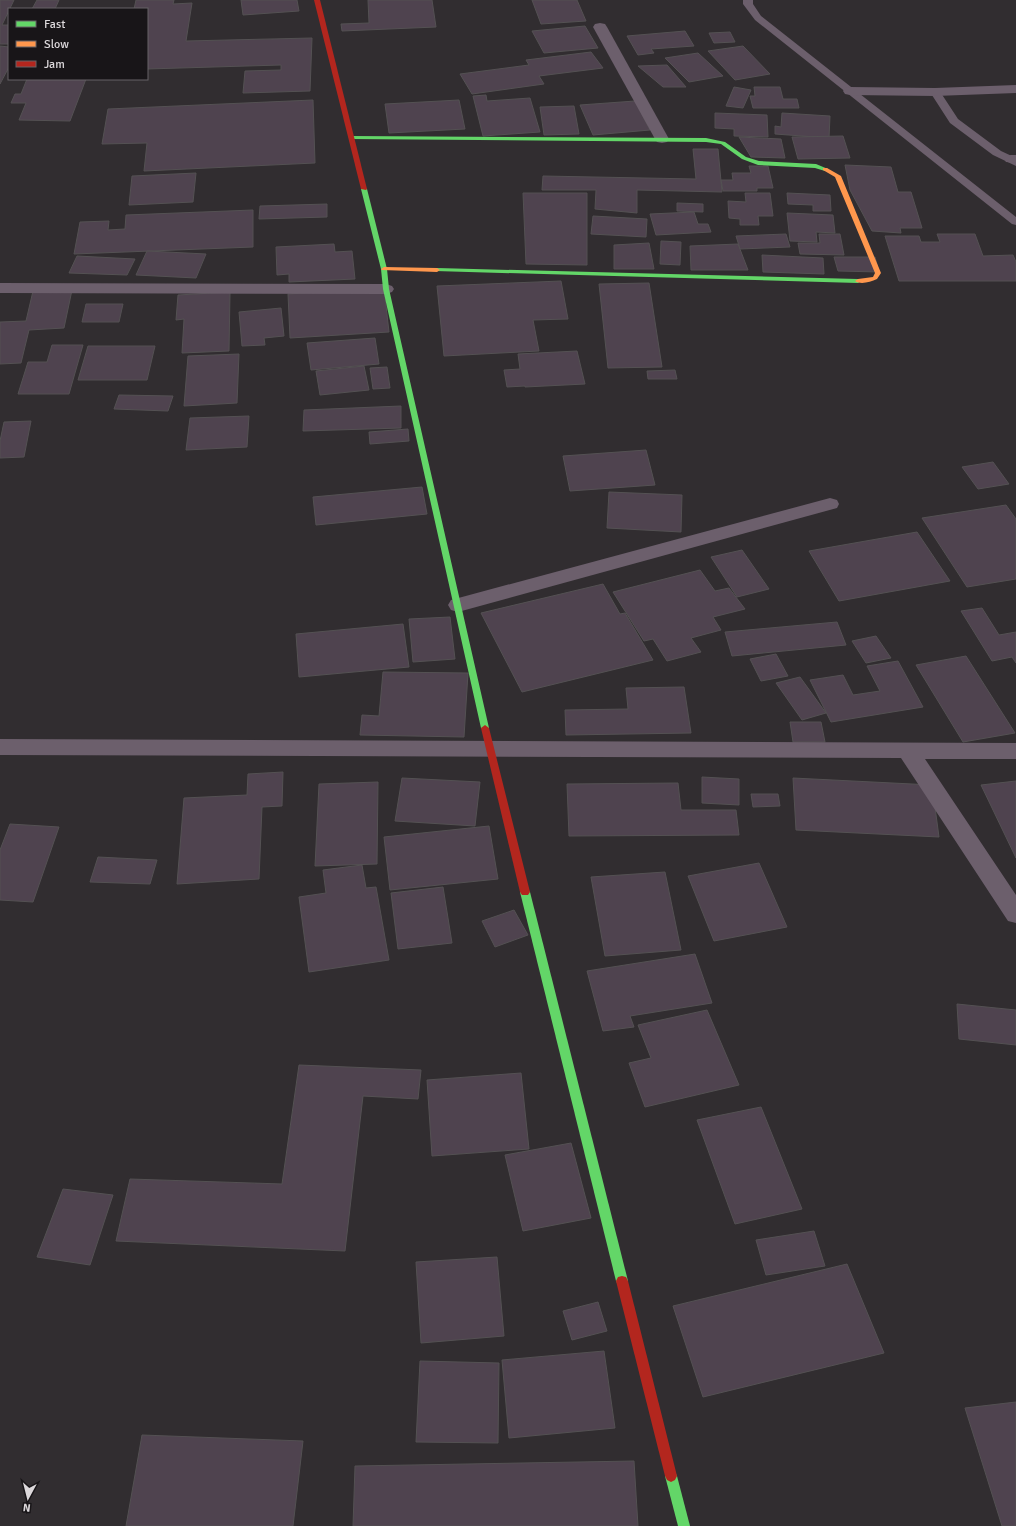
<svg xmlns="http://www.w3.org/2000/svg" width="1016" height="1526" font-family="Signika,sans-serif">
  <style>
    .building { fill: #4f434f; stroke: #545153 }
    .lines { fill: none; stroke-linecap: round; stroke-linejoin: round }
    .lane { fill: #6c5f6c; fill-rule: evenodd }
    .street { fill: #6c5f6c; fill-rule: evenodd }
    .fast { fill: #63d668; fill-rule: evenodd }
    .slow { fill: #ff974d; fill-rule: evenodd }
    .jam { fill: #b3261e; fill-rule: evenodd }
  </style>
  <rect width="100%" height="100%" fill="#312d30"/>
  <g class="building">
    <polygon points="0,0 14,0 2,25 9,25 9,44 0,44"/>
    <polygon points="37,0 59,0 55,9 32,9"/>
    <polygon points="136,0 174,0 173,4 192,3 186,41 312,38 310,91 243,93 245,71 281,70 281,65 147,69 147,9 134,9"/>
    <polygon points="241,0 297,0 299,11 243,15"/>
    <polygon points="368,0 432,0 436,27 342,31 341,24 369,23"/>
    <polygon points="532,0 577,0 586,21 541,24"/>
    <polygon points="585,26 598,48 544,53 532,31"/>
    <polygon points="685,31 694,46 651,49 654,53 638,55 627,36"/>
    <polygon points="730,32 735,42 714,43 709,33"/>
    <polygon points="0,46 9,47 9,67 0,84"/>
    <polygon points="743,46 770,74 735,80 708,51"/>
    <polygon points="591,52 603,68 539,76 544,84 472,94 460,74 529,65 526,60"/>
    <polygon points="698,53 723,76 689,82 665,58"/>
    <polygon points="667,65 686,87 663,87 638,66"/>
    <polygon points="27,79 86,79 70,121 19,120 26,103 11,103 15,94 21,94"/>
    <polygon points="734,87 751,90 743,108 726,106"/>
    <polygon points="754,87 780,87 783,99 797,99 799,108 753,108 750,96 755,96"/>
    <polygon points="486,95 487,101 530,98 540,132 483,136 473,96"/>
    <polygon points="313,100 315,163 144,171 147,143 102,144 108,109"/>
    <polygon points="459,100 465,129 389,133 385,104"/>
    <polygon points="635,101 650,130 593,135 580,105"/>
    <polygon points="574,106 579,134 544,135 540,107"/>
    <polygon points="715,113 767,115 768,137 734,136 734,129 715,128"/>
    <polygon points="782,113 830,116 829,138 775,134 775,126 781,127"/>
    <polygon points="843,136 850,158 798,159 792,137"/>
    <polygon points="739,137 781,139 785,158 751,157"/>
    <polygon points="693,149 718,149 722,192 637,190 637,213 595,209 596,190 542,190 543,176 696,179"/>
    <polygon points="845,165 891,167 898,192 911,192 922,228 900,228 901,233 872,231 850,190"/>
    <polygon points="749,166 768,166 773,188 757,188 757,191 723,191 721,180 733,180 732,173 751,173"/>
    <polygon points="196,173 193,202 129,205 132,176"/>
    <polygon points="523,193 587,193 587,265 526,264"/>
    <polygon points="745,193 770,193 773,216 758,216 759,225 740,225 740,219 729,218 728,201 746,202"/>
    <polygon points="787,193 830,195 831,211 813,211 813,205 788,204"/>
    <polygon points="677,203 703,204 703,212 677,211"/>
    <polygon points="327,204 327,217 259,219 260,206"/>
    <polygon points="253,210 253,247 74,254 80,222 109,221 108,230 125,229 126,215"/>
    <polygon points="694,212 698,224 708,224 711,232 656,235 650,214"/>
    <polygon points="787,213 833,215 835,233 816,232 817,242 790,241"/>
    <polygon points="593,216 647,219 646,237 591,234"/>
    <polygon points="786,234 790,247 740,249 736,236"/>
    <polygon points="819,234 840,234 844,255 800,254 798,243 820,243"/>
    <polygon points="937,234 975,234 983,256 1013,255 1016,262 1016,281 899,281 885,236 919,236 921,242 940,242"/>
    <polygon points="661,241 681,242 680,265 660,264"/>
    <polygon points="649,243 654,269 614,269 614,245"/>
    <polygon points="334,244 335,252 352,251 355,279 289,282 289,274 277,275 276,247"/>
    <polygon points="738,244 748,270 691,270 690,246"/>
    <polygon points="147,251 206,254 196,278 136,275"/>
    <polygon points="762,255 823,258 824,274 763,272"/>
    <polygon points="77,256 135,259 127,275 69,273"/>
    <polygon points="834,257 875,257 879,272 838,271"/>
    <polygon points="561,281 568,319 533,320 539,351 444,356 437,286"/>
    <polygon points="649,283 662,367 608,368 599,284"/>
    <polygon points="384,288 389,332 290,338 288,294"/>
    <polygon points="72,290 64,328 29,330 21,363 0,364 0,322 26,321 33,291"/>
    <polygon points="230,292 229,351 182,353 184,319 176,320 178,295"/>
    <polygon points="86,304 123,304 119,322 82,322"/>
    <polygon points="281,308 284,336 264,338 265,345 242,346 239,312"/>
    <polygon points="375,338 379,364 311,370 307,343"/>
    <polygon points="52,345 83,345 69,394 18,394 28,362 47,362"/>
    <polygon points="88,346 155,346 147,380 78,380"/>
    <polygon points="577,351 585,384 525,387 525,386 507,387 504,370 520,369 518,354"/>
    <polygon points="239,354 237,403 184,406 188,356"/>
    <polygon points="364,366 369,390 320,395 316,371"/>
    <polygon points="387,367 390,388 373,389 370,368"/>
    <polygon points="675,370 677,379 648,379 647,371"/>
    <polygon points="119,395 173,396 168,411 114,409"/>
    <polygon points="401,406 401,428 303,431 304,410"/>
    <polygon points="249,416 247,447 186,450 190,418"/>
    <polygon points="31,421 24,457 0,458 0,441 4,422"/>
    <polygon points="408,429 409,441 370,444 369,432"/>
    <polygon points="646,450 655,485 570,491 563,456"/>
    <polygon points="993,462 1009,484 978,489 962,467"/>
    <polygon points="422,487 427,514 316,525 313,497"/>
    <polygon points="609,492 682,495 681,532 607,528"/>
    <polygon points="1006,505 1016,519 1016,579 967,587 922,518"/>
    <polygon points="917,532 950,581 839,601 809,551"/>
    <polygon points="742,550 769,589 737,597 711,557"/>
    <polygon points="700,570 715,591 729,588 745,609 713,617 721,630 691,638 701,652 667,661 653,639 644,641 613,592"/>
    <polygon points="603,584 620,614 625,613 653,660 522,692 481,613"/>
    <polygon points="982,608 999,635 1016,632 1016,663 1012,657 992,661 961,611"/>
    <polygon points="450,617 455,659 413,662 409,619"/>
    <polygon points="837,622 846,645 732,656 725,632"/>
    <polygon points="403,624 409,667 299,677 296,634"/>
    <polygon points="876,636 891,658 866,663 852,641"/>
    <polygon points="776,654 788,676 761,681 750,659"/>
    <polygon points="966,656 1015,733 963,742 916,665"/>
    <polygon points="898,661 923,707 831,722 810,680 843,675 853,695 880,691 867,666"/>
    <polygon points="383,672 468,673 464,737 360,735 362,715 379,716"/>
    <polygon points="800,677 826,713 802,720 776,683"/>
    <polygon points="684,687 691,733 566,735 565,710 628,709 626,688"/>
    <polygon points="790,722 821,722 825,742 793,742"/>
    <polygon points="283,772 282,806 262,807 259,879 177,884 184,798 247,795 248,774"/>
    <polygon points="702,777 739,779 739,805 702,803"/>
    <polygon points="402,778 480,782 475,826 395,821"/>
    <polygon points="793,778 932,785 939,837 796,830"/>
    <polygon points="1016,781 1016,858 981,785"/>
    <polygon points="378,782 377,864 315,866 319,784"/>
    <polygon points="678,783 681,810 736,810 739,835 569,836 567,784"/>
    <polygon points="751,794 778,794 780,806 753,807"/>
    <polygon points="10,824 59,827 33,902 0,900 0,850"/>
    <polygon points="489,826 498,879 390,890 384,837"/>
    <polygon points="98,857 157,860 150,884 90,882"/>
    <polygon points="759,863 787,927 714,941 688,876"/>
    <polygon points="362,865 366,888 376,887 389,960 309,972 299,897 326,893 323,870"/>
    <polygon points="665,872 681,950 605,956 591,877"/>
    <polygon points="443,887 452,943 398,949 391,893"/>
    <polygon points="514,910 528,935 495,947 482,921"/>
    <polygon points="695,954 712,1003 630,1016 634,1027 603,1031 587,971"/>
    <polygon points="957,1004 1016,1010 1016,1045 959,1039"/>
    <polygon points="707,1010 739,1085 645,1107 629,1063 651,1058 638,1025"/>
    <polygon points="299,1065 421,1070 418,1099 363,1096 345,1251 116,1241 130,1179 282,1184"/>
    <polygon points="521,1073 529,1149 432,1156 427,1080"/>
    <polygon points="761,1107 802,1209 735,1224 697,1120"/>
    <polygon points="571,1143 591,1218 523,1231 505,1155"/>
    <polygon points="63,1189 113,1195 90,1265 37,1257"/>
    <polygon points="814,1231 825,1266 766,1275 756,1240"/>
    <polygon points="497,1257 504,1336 421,1343 416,1262"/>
    <polygon points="847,1264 884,1353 703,1397 673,1306"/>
    <polygon points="598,1302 607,1331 572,1340 563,1311"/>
    <polygon points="604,1351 615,1428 509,1438 502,1360"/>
    <polygon points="420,1361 499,1363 498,1443 416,1442"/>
    <polygon points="1016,1402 1016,1526 1002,1526 965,1408"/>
    <polygon points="142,1435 303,1441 293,1526 126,1526"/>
    <polygon points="634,1461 638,1526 353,1526 355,1466"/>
  </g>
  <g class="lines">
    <g class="lane">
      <polygon points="743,0 753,0 753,4 761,16 1016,217 1016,225 1012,224 755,20 743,4"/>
      <polygon points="935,89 939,90 958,119 1001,151 1016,158 1016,166 993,155 950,123 930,92"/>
    </g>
    <g class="street">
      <polygon points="600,23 605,24 607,27 669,139 667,142 662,143 657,142 655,139 593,27 595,24"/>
      <polygon points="1016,85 1016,93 935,96 850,95 845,94 843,91 845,88 850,87 935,88"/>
      <polygon points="1011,155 1016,155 1016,163 1006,162 1004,159 1006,156"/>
      <polygon points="0,283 386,284 392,286 394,289 392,292 386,294 0,293"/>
      <polygon points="830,498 837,500 839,504 837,508 458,612 451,610 448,605 451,600"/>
      <polygon points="0,739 1016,743 1016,759 925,759 1016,895 1016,923 1008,921 901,758 0,755"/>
    </g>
    <g class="fast">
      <polygon points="351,136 706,138 725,142 746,157 759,161 816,164 828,169 825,171 815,168 758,165 742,159 721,144 706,142 349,139 349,137"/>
      <polygon points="364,187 367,189 387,269 389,289 489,728 485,731 481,728 383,289 381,269 361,189"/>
      <polygon points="437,268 858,279 861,281 858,283 435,271 434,270"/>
      <polygon points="525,888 528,889 530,892 628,1281 626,1285 622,1286 618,1285 616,1281 520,892 522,889"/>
      <polygon points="671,1470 675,1472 677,1476 690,1526 678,1526 665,1476 667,1472"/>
    </g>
    <g class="slow">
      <path d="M823 168H827L841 176 881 273 877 279C870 282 861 285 855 281L858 279 873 277 875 273 835 177 823 170Z"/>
      <polygon points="384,267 437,268 440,270 437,272 382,270 381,269"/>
    </g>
    <g class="jam">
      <polygon points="314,0 320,0 367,189 366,190 361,189"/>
      <polygon points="485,725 489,728 530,892 528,895 522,895 520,892 481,728"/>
      <polygon points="622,1276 626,1277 628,1281 677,1476 675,1480 671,1482 667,1480 665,1476 616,1281 618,1277"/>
    </g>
  </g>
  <rect x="8" y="8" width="140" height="72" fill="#181518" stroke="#666366"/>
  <rect x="16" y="21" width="20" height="6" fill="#63d668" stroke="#666366"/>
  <text x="44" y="28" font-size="12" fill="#dcd8db">Fast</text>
  <rect x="16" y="41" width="20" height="6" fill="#ff974d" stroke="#666366"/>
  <text x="44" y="48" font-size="12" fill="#dcd8db">Slow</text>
  <rect x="16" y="61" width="20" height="6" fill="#b3261e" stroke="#666366"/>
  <text x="44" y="68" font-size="12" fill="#dcd8db">Jam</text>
  <g transform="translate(28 1498) rotate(187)" stroke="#181518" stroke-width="3" paint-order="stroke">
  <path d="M0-3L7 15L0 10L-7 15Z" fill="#dcd8db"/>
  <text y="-6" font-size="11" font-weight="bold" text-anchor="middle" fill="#dcd8db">N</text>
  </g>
</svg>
